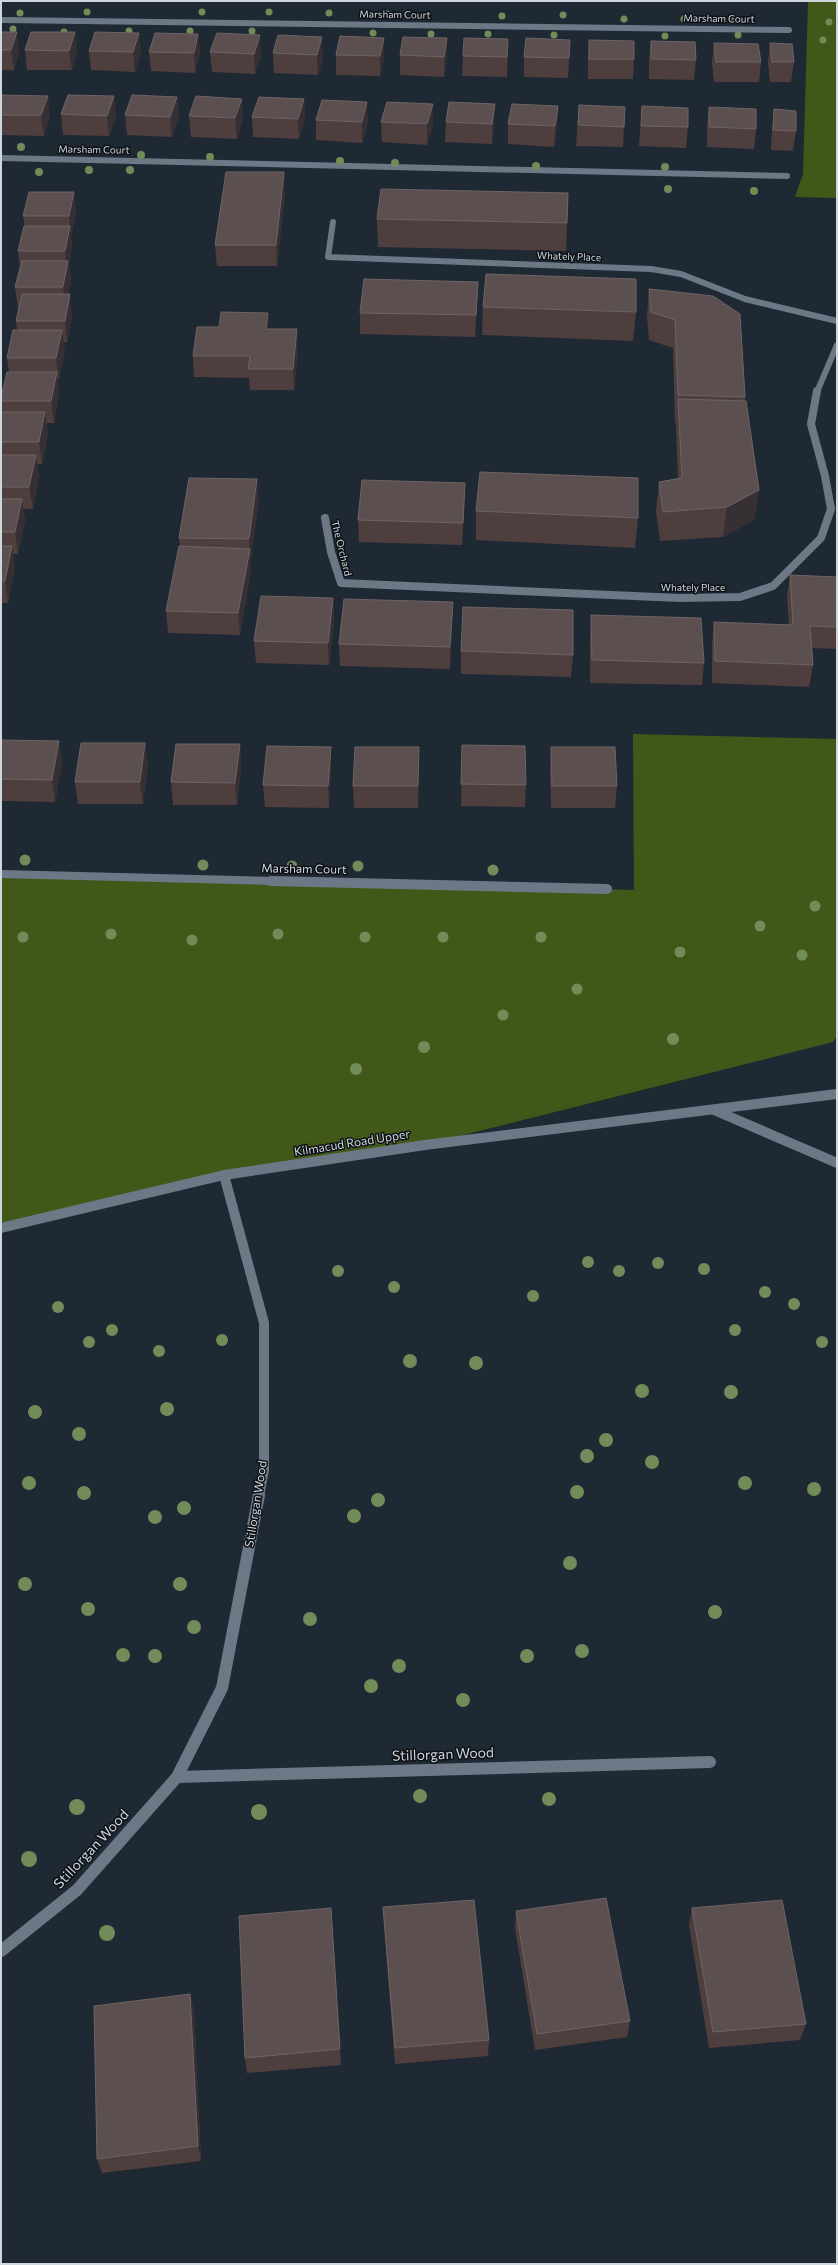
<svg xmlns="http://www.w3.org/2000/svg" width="838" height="2265" font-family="Commissioner,sans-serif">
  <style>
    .green { fill: #415818 }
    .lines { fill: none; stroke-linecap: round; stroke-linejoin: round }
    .minor-far3 { stroke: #6d7886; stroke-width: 6 }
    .minor-far2 { stroke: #6d7886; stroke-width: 8 }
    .minor-far1 { stroke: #6d7886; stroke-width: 10 }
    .minor { stroke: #6d7886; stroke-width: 12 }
    .tree { fill: #718c59 }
    .wall { fill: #4f3e3e }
    .shaded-wall { fill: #362f33 }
    .building { fill: #5c4f4f; stroke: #6e6465 }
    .labels { text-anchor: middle; stroke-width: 3; stroke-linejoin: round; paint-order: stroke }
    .far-street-label { font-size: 10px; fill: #cfd6dd; stroke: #0d1116 }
    .street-label { font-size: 12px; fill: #cfd6dd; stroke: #0d1116 }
    .near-street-label { font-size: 14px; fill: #cfd6dd; stroke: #0d1116 }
  </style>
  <rect width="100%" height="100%" fill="#1f2934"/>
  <g class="green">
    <polygon points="808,1 837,1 837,198 795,197 803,174"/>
    <polygon points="633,734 837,739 837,1036 833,1042 424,1145 224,1175 1,1228 1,873 634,890"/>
  </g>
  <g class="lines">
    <g class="minor-far3">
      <polyline points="1,20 789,30"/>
      <polyline points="1,158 787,176"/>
      <polyline points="333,222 328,257 651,269 681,274 745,299 837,321"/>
      <polyline points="817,392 837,345"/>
    </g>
    <g class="minor-far2">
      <polyline points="325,518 331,552 341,583 680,598 740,597 773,586 821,538 831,509 825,476 811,424 817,391"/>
      <polyline points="1,874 311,882"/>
    </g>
    <g class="minor-far1">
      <polyline points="271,881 607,889"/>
      <polyline points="714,1110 837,1163"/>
      <polyline points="224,1175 264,1323 264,1470 259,1496"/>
      <polyline points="1,1228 224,1175 425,1145 837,1094"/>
    </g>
    <g class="minor">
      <polyline points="177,1777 710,1762"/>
      <polyline points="1,1951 77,1890 177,1777 222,1688 259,1495"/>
    </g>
  </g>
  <g class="tree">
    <circle cx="87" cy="12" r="3.5"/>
    <circle cx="202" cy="12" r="3.5"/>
    <circle cx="269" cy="12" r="3.5"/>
    <circle cx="20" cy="13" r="3.5"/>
    <circle cx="329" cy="13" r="3.5"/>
    <circle cx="387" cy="14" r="3.5"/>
    <circle cx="563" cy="15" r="3.5"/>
    <circle cx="502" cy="16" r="3.5"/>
    <circle cx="624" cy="19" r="3.5"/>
    <circle cx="684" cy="19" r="3.5"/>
    <circle cx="735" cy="19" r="3.5"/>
    <circle cx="829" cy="22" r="3.5"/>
    <circle cx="13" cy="29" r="3.5"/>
    <circle cx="129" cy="31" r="3.5"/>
    <circle cx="190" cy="31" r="3.5"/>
    <circle cx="252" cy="31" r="3.5"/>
    <circle cx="64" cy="32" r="3.5"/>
    <circle cx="373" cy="33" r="3.5"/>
    <circle cx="431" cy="34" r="3.5"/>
    <circle cx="488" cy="34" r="3.5"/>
    <circle cx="554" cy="35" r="3.5"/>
    <circle cx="738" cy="35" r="3.5"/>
    <circle cx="665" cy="36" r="3.5"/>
    <circle cx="823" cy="40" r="3.5"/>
    <circle cx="21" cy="147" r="4"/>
    <circle cx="141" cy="155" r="4"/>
    <circle cx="210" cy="157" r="4"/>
    <circle cx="340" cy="161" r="4"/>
    <circle cx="395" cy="163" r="4"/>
    <circle cx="536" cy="166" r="4"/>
    <circle cx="665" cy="167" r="4"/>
    <circle cx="89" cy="170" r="4"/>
    <circle cx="130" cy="170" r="4"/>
    <circle cx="39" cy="172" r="4"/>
    <circle cx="668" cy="189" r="4"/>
    <circle cx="754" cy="191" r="4"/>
    <circle cx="25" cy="860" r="5.5"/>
    <circle cx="203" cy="865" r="5.5"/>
    <circle cx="292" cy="866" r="5.5"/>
    <circle cx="358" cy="866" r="5.5"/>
    <circle cx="493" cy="870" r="5.5"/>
    <circle cx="815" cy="906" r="5.5"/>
    <circle cx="760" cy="926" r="5.5"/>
    <circle cx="111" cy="934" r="5.5"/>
    <circle cx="278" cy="934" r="5.5"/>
    <circle cx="23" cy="937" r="5.5"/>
    <circle cx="365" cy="937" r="5.5"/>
    <circle cx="443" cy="937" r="5.5"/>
    <circle cx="541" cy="937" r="5.5"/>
    <circle cx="192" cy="940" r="5.5"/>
    <circle cx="680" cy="952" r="5.5"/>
    <circle cx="802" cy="955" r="5.5"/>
    <circle cx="577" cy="989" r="5.5"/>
    <circle cx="503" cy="1015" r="5.5"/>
    <circle cx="673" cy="1039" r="6"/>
    <circle cx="424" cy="1047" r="6"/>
    <circle cx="356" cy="1069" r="6"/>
    <circle cx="588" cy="1262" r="6"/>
    <circle cx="658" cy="1263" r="6"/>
    <circle cx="704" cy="1269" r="6"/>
    <circle cx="338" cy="1271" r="6"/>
    <circle cx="619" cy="1271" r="6"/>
    <circle cx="394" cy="1287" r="6"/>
    <circle cx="765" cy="1292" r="6"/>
    <circle cx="533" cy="1296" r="6"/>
    <circle cx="794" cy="1304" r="6"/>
    <circle cx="58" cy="1307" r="6"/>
    <circle cx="112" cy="1330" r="6"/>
    <circle cx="735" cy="1330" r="6"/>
    <circle cx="222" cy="1340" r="6"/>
    <circle cx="89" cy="1342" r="6"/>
    <circle cx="822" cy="1342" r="6"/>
    <circle cx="159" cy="1351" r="6"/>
    <circle cx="410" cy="1361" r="7"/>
    <circle cx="476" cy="1363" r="7"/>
    <circle cx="642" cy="1391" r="7"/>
    <circle cx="731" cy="1392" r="7"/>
    <circle cx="167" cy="1409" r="7"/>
    <circle cx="35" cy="1412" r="7"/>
    <circle cx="79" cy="1434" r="7"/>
    <circle cx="606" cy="1440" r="7"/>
    <circle cx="587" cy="1456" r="7"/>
    <circle cx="652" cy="1462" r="7"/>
    <circle cx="29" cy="1483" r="7"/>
    <circle cx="745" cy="1483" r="7"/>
    <circle cx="814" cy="1489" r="7"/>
    <circle cx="577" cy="1492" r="7"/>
    <circle cx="84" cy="1493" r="7"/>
    <circle cx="378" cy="1500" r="7"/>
    <circle cx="184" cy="1508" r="7"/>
    <circle cx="354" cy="1516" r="7"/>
    <circle cx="155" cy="1517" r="7"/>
    <circle cx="570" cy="1563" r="7"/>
    <circle cx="25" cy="1584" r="7"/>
    <circle cx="180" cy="1584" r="7"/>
    <circle cx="88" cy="1609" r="7"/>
    <circle cx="715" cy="1612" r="7"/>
    <circle cx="310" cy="1619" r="7"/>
    <circle cx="194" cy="1627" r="7"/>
    <circle cx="582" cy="1651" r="7"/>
    <circle cx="123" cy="1655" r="7"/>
    <circle cx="155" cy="1656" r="7"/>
    <circle cx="527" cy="1656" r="7"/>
    <circle cx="399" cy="1666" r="7"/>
    <circle cx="371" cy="1686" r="7"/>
    <circle cx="463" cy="1700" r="7"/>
    <circle cx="420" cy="1796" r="7"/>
    <circle cx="549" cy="1799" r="7"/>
    <circle cx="77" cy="1807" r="8"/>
    <circle cx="259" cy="1812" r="8"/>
    <circle cx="29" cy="1859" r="8"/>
    <circle cx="107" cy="1933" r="8"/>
  </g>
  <g class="wall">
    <polygon points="1,32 19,52 14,70 1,70"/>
    <polygon points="75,32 77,52 72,70 27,70 25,50"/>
    <polygon points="95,32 141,53 135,72 91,70 89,51"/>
    <polygon points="217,33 261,55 255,74 212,72 210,52"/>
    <polygon points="198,34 200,54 195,73 151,71 149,52"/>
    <polygon points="278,35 323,57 318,75 274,73 273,53"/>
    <polygon points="340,36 384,58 380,76 336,75 336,55"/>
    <polygon points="447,38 447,58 444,77 400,75 400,55"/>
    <polygon points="508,39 507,77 462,76 463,56"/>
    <polygon points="570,40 568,78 524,77 524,57"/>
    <polygon points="589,40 634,59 633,79 588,79 588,60"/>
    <polygon points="651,41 696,60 694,80 649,79 649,61"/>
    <polygon points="714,43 761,62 759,82 714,82 712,63"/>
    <polygon points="770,43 794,62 791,82 770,82 768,63"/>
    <polygon points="114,96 116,116 109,136 63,135 61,114"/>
    <polygon points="177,97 179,117 172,137 127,135 125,115"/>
    <polygon points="1,99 50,116 44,136 1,135"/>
    <polygon points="304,99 305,120 299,139 253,137 252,117"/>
    <polygon points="579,105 624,127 623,147 576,146"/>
    <polygon points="558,106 557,127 554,147 508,144 508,124"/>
    <polygon points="642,106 688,127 686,148 639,146"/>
    <polygon points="709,107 756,129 754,149 707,147 707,127"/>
    <polygon points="774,109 796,131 793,151 771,150 772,130"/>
    <polygon points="189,116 243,119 237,139 191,137"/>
    <polygon points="316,120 368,122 362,143 316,140"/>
    <polygon points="381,122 433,125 427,145 382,142"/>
    <polygon points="446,122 494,124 492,144 445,142"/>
    <polygon points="285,193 277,266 217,266 215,245"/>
    <polygon points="76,213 71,237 72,247 69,264 71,282 68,294 72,315 67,342 63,342 65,351 59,379 58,379 59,393 54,423 46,423 48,433 42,464 37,464 39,477 33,509 23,509 25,521 18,554 13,554 15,568 8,603 1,603 1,412 2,412 1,406 1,398 9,372 7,358 17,330 16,321 19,308 18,308 15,287 20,267 18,251 25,226 23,216"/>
    <polygon points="377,219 567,223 566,251 378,247"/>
    <polygon points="649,289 745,397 745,401 755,519 723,537 660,541 656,511 659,482 678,478 676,428 676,423 675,423 673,348 649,340 647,317"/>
    <polygon points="477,303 475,337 360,334 360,313"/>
    <polygon points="483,307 636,312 633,341 482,335"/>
    <polygon points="269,329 298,351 294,390 250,390 249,378 194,377 193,356"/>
    <polygon points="259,500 250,561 251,570 240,635 168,633 166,611 180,546 179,538"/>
    <polygon points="464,505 462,545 359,542 358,520"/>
    <polygon points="476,511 638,518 635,548 476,540"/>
    <polygon points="790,575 837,577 837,649 811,648 813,665 809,687 712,683 712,644 714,622 789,625 787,597"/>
    <polygon points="333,598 334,620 329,665 256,663 254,641"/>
    <polygon points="591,615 704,663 702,685 590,683 590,637"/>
    <polygon points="452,624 450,669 340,666 339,644"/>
    <polygon points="461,651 573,655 571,677 461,674"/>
    <polygon points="1,740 62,763 55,802 1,801"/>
    <polygon points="145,743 148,765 143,804 78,804 75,782"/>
    <polygon points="240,744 241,767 237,805 173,805 171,782"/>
    <polygon points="462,745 526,785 525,807 461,806"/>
    <polygon points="331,747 331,769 329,808 265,807 263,785"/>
    <polygon points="419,747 418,808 354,808 353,786"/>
    <polygon points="551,747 617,786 615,808 551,808 550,769"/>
    <polygon points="383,1907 489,2040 488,2056 395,2064 384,1924"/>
    <polygon points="331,1908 341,2065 247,2073 245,2058"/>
    <polygon points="692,1908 806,2024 800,2040 709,2048 689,1925"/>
    <polygon points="516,1911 630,2021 627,2037 535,2050 515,1928"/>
    <polygon points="190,1994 194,2011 201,2161 102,2173 97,2159"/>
  </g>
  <g class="shaded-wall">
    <polygon points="17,32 19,52 14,70 11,50"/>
    <polygon points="75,32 77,52 72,70 69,51"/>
    <polygon points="139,33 141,53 135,72 133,52"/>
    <polygon points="198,34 200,54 195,73 194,53"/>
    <polygon points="260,35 261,55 255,74 254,54"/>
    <polygon points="322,37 323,57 318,75 317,55"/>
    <polygon points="384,38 384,58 380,76 380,56"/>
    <polygon points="447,38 447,58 444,77 444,57"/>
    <polygon points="508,39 508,59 507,77 507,57"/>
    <polygon points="48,96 50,116 44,136 41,115"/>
    <polygon points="114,96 116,116 109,136 107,116"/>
    <polygon points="177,97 179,117 172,137 170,117"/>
    <polygon points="242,99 243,119 237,139 235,118"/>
    <polygon points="304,99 305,120 299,139 298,119"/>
    <polygon points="367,102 368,122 362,143 362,122"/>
    <polygon points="433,104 433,125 427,145 427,124"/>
    <polygon points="495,104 494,124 492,144 492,124"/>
    <polygon points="558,106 557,127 554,147 555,126"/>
    <polygon points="284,172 285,193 277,266 276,245"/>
    <polygon points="74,192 76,213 71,237 69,216"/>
    <polygon points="70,226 72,247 69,264 71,282 66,308 63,287 67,269 65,251"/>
    <polygon points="70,294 72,315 67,342 65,321"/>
    <polygon points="268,313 269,334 266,329"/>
    <polygon points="297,329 298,351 294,390 293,369"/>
    <polygon points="62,330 65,351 59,379 56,358"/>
    <polygon points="57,372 59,393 54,423 51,401"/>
    <polygon points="45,412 48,433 42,464 39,442"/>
    <polygon points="36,455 39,477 33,509 29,487"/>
    <polygon points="257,479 259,500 251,561 249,539"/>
    <polygon points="759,490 755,519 723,537 727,507"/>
    <polygon points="22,499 25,521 18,554 15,532"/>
    <polygon points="12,546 15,568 8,603 5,581"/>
    <polygon points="250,549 251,570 240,635 238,613"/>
    <polygon points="333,598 334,620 329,665 328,643"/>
    <polygon points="453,602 452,624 450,669 450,647"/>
    <polygon points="59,741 62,763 55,802 52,780"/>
    <polygon points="145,743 148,765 143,804 140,782"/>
    <polygon points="240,744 241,767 237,805 235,783"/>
    <polygon points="331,747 331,769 329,808 328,786"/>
    <polygon points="190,1994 194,2011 201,2161 198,2146"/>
  </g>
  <g class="building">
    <polygon points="1,32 17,32 11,50 1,50"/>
    <polygon points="31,32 75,32 69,51 25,50"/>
    <polygon points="95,32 139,33 133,52 89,51"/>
    <polygon points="155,33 198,34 194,53 149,52"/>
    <polygon points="217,33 260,35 254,54 210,52"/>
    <polygon points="278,35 322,37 317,55 273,53"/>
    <polygon points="340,36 384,38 380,56 336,55"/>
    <polygon points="403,37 447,38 444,57 400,55"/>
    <polygon points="464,38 508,39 507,57 463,56"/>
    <polygon points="526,38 570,40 569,58 524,57"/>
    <polygon points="589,40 634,41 634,59 589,59"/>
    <polygon points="651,41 695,42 696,60 651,59"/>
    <polygon points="714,43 758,44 761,62 716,62"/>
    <polygon points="770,43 792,44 794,62 772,62"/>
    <polygon points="2,95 48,96 41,115 1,115 1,99"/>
    <polygon points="68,95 114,96 107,116 61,114"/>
    <polygon points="132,95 177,97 170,117 125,115"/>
    <polygon points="196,96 242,99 235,118 189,116"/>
    <polygon points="259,97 304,99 298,119 252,117"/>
    <polygon points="322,100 367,102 362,122 316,120"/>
    <polygon points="387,102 433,104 427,124 381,122"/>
    <polygon points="449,102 495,104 492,124 446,122"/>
    <polygon points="512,104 558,106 555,126 508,124"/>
    <polygon points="579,105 625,107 624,127 578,125"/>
    <polygon points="642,106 688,108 688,127 641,126"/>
    <polygon points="709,107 756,109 756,129 709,127"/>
    <polygon points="774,109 796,111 796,131 773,130"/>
    <polygon points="226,172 284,172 276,245 215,245"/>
    <polygon points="381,189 568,193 567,223 377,219"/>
    <polygon points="29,192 74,192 69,216 23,216"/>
    <polygon points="24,226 70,226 65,251 18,251"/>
    <polygon points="22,261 68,261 63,287 15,287"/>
    <polygon points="486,274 636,279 636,312 483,307"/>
    <polygon points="364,279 478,282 476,315 360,313"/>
    <polygon points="649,289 713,296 740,314 745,397 678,395 675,320 651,312"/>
    <polygon points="22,294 70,294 65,321 16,321"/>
    <polygon points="221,312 268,313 266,329 297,329 293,369 248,369 250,356 193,356 197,327 219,327"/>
    <polygon points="13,330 62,330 56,358 7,358"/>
    <polygon points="7,372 57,372 51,401 1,401 1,398"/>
    <polygon points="678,399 746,401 759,490 727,507 663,512 659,482 682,478"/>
    <polygon points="1,412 45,412 39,442 1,442"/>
    <polygon points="1,455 36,455 29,487 1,487"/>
    <polygon points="480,472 638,478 638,518 476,511"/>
    <polygon points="189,478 257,479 249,539 179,538"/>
    <polygon points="362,480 465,483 463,523 358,520"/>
    <polygon points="1,499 22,499 15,532 1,532"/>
    <polygon points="1,546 12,546 5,581 1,581"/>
    <polygon points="179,546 250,549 238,613 166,611"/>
    <polygon points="790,575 837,577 837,627 810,626 813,665 715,661 714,622 793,625"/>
    <polygon points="261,596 333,598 328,643 254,641"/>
    <polygon points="344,599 453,602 450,647 339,644"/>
    <polygon points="463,607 573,610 573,655 461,651"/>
    <polygon points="591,615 701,618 704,663 592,660"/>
    <polygon points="1,740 59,741 52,780 1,779"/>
    <polygon points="81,743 145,743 140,782 75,782"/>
    <polygon points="176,744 240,744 235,783 171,782"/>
    <polygon points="462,745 525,746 526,785 461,784"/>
    <polygon points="267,746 331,747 328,786 263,785"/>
    <polygon points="355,747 419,747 418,786 353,786"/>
    <polygon points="551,747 615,747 617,786 552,786"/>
    <polygon points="606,1898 630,2021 537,2034 516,1911"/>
    <polygon points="474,1900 489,2040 395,2048 383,1907"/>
    <polygon points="782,1900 806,2024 713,2032 692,1908"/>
    <polygon points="331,1908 340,2049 245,2058 239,1916"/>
    <polygon points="190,1994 198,2146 97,2159 94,2006"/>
  </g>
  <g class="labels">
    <g class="far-street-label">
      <text transform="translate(395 14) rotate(1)" y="4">Marsham Court</text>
      <text transform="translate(719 18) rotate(1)" y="4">Marsham Court</text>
      <text transform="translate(94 149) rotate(1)" y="4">Marsham Court</text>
      <text transform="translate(569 256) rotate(2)" y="4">Whately Place</text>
      <text transform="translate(342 548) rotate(76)" y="4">The Orchard</text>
      <text x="693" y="591">Whately Place</text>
    </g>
    <g class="street-label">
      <text transform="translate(304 869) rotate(1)" y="4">Marsham Court</text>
      <text transform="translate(352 1143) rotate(-9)" y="4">Kilmacud Road Upper</text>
      <text transform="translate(256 1504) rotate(-81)" y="4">Stillorgan Wood</text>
    </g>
    <g class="near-street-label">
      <text transform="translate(443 1754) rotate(-2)" y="5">Stillorgan Wood</text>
      <text transform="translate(91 1849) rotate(-47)" y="5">Stillorgan Wood</text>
    </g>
  </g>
  <rect width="838" height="2265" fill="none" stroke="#cfd6dd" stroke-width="4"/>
</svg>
